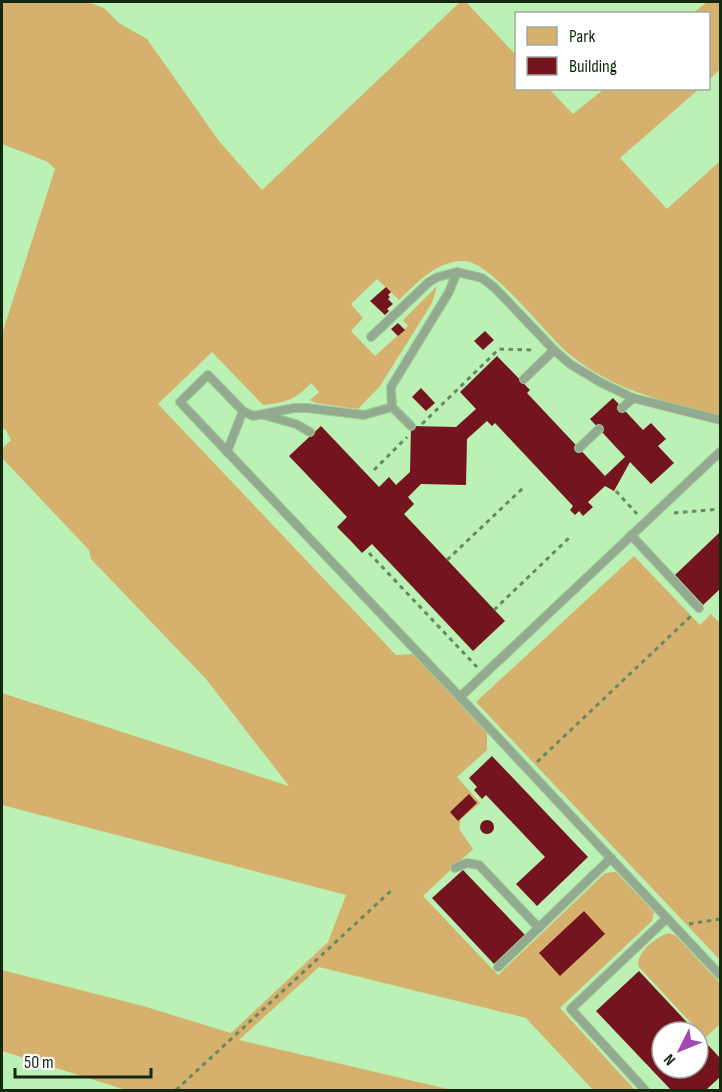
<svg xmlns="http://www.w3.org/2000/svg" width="722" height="1092" font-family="'Sofia Sans Condensed',sans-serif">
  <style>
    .green { fill: #d6b16e }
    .building { fill: #73141e }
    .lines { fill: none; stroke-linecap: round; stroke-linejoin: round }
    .lane-casing { stroke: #9ecd97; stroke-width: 10 }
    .path { stroke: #658960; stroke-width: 3; stroke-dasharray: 4.5 4.5; stroke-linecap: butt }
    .lane { stroke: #94aa90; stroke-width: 8 }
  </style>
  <rect width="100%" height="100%" fill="#bcf1b5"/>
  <g class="green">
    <path d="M2 2H88L104 8 119 23 147 39 219 141 262 190 460 2H466L516 55V88L549 89 573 114 604 89H699L620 158 667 209 720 161V415C666 403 613 390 569 354 545 334 492 262 464 261 437 260 417 283 399 300L377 279 351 304 363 318 351 331 375 356 408 326 403 320 437 286 432 303 380 386 358 409 316 403 310 400 319 392 311 383C294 401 286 402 263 405L212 352 158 404 396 655 413 654 487 733V750L457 777 480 803 461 819 459 829 473 849 423 896 498 975 605 873 616 872 654 912 652 921 560 1008 635 1090H593L526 1018 319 967 239 1040 452 1090H126L2 1051V970L143 1006 231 1033 328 942 346 895 2 805V693L289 786 206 679 91 559 89 550 2 458V449L11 440 6 430 2 428V334L55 169 48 162 2 144Z"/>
    <polygon points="707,2 720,2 720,69 709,80 708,14 693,13"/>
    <polygon points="634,556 700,625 711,614 720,623 720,960 476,702"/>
    <path d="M669 933 676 936 720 983V1024L705 1038 639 967C634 954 657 936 669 933Z"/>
  </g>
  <g class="building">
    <polygon points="386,287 391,292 388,295 390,297 388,299 393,304 387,309 389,311 385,315 370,301"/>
    <polygon points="398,323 405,330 398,336 391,329"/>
    <polygon points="485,331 494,340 483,350 474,341"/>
    <polygon points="497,356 530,390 527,393 605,476 625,457 590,419 613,398 643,430 651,423 666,439 658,446 674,463 651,484 630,462 614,491 605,486 588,502 593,507 583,516 579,511 575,515 570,510 573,506 495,423 492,426 487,421 467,439 466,485 421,484 408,497 414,504 404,514 505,621 473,651 372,544 362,553 350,540 337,527 347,517 289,456 321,426 379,487 389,477 396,485 410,472 411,426 456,427 476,409 460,392"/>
    <polygon points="421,388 435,403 426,411 412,397"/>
    <polygon points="720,532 720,589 703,605 675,575"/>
    <polygon points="492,756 588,857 537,906 516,884 545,857 486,795 482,799 474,790 477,787 469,778"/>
    <polygon points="469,794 477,803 458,821 450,812"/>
    <circle cx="487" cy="827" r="7"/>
    <polygon points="463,870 525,935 494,964 432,898"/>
    <polygon points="584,911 605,934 560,976 539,953"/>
    <polygon points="639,971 696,1032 662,1032 662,1068 698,1068 698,1034 720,1058 720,1077 706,1090 671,1090 596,1011"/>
  </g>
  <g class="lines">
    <g class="lane-casing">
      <g id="lane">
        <polyline points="371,337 429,282 438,277 457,272"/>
        <polyline points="524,379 554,350"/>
        <polyline points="392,407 411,426"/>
        <polyline points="622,408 633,398"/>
        <polyline points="243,411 208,375 180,402 460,697 720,975"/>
        <polyline points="264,415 296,424 310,432"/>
        <polyline points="579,448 599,429"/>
        <polyline points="227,452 243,411 253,416 294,408 307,408 364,415 392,407 391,387 449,292 457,272 482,278 495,288 554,350 570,364 600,382 633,398 720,420"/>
        <polyline points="631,535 699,608"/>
        <polyline points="460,697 720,452"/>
        <polyline points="455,868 467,863 479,865 539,928"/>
        <polyline points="498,967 611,858"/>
        <polyline points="645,1090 571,1009 667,918"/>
      </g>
    </g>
    <g class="path">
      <polyline points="422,424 499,349 535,350"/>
      <polyline points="374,470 407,437"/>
      <polyline points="616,491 637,514"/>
      <polyline points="674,513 720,509"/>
      <polyline points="369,553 477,667"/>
      <polyline points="447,560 524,487"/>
      <polyline points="494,610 571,536"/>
      <polyline points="537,762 691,616"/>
      <polyline points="689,924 720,919"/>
      <polyline points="176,1090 394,888"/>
    </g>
    <use href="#lane" class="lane"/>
  </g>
  <rect width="722" height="1092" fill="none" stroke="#142811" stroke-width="6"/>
  <rect x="515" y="12" width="195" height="78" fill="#ffffff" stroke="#a1a9a0" stroke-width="1.5"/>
  <rect x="527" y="27" width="30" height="18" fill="#d6b16e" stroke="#a1a9a0" stroke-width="1.5"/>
  <text x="569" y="42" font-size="18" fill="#142811">Park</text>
  <rect x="527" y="57" width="30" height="18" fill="#73141e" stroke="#a1a9a0" stroke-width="1.5"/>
  <text x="569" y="72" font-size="18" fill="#142811">Building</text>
  <g transform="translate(680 1050) rotate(227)"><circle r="28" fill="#ffffff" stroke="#a1a9a0" stroke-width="1.5"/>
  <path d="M0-4.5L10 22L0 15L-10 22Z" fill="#a248b3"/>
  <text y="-9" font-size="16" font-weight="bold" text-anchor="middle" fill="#142811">N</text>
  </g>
  <path d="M15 1068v9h136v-9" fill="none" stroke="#142811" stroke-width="3"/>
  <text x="24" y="1068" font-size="18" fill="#142811" stroke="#ffffff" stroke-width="4.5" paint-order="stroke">50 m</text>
</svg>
